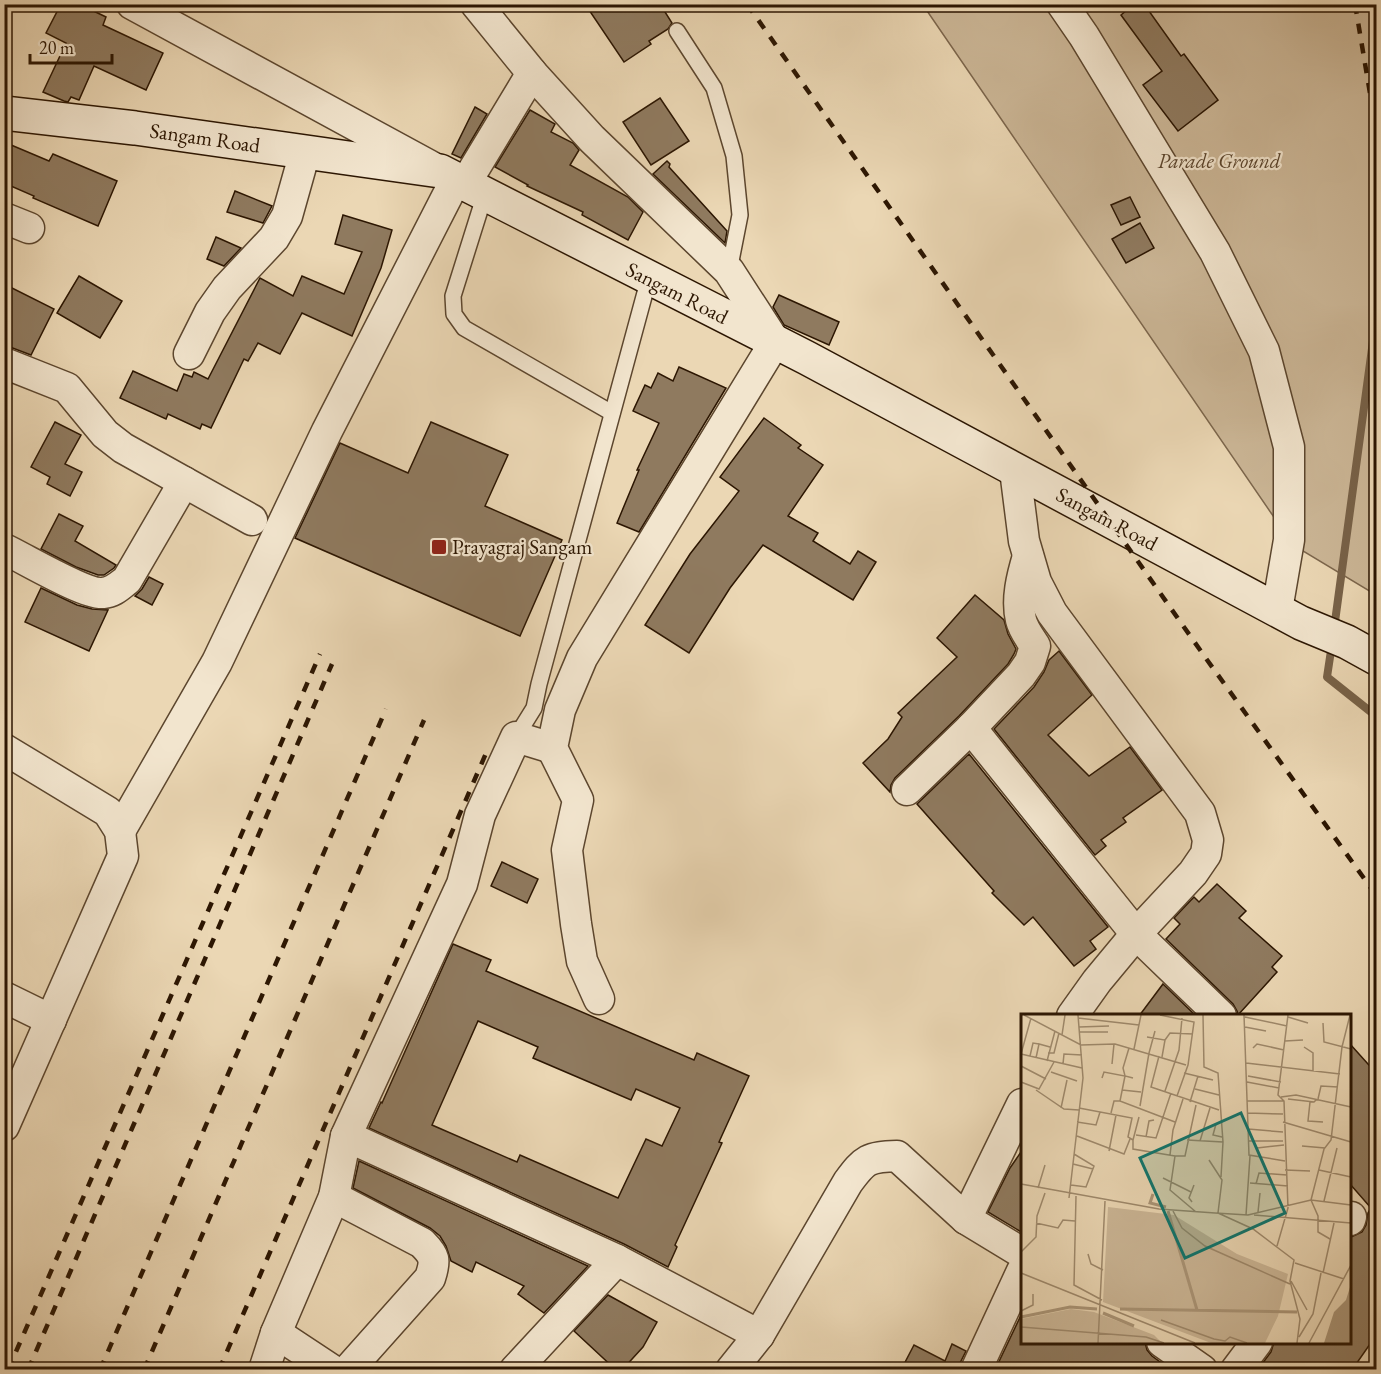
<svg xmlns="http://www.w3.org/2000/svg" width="1381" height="1374" font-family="'EB Garamond',serif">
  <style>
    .green { fill: #cbb696; stroke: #7c664c; stroke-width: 1.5 }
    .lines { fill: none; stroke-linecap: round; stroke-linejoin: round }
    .stream { stroke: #786248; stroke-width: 8 }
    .building { fill: #8f7a5f; stroke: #2c1602; stroke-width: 1.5; fill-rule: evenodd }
    .lane-casing { stroke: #5c462e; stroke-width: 18 }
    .street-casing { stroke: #5c462e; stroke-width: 33 }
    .secondary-casing { stroke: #2c1602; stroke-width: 36 }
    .lane { stroke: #f2e5ce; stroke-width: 15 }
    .street { stroke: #f2e5ce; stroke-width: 30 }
    .secondary { stroke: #f2e5ce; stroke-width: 33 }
    .rail { stroke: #2c1602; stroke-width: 4.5; stroke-dasharray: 10 10; stroke-linecap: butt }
    .poi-dot { fill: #8f2418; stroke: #f2e5ce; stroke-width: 2 }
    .labels { text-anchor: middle; stroke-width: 4.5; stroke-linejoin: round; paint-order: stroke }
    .street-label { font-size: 21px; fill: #2c1602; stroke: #f2e5ce }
    .park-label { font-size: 21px; font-style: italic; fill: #5c462e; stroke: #f2e5ce }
    .poi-label { font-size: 21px; fill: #2c1602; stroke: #f2e5ce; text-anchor: start }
    .inset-river { fill: none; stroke: #aa9577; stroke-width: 3 }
    .inset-road { fill: none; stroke: #9f8a6d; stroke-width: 1.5 }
    .view { fill: #0f766e; fill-opacity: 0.15; stroke: #0f766e; stroke-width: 3 }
    .inset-edge { fill: none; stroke: #2c1602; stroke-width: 3 }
  </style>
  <rect width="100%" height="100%" fill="#ebd7b4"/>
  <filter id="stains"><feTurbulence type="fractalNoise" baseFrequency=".00333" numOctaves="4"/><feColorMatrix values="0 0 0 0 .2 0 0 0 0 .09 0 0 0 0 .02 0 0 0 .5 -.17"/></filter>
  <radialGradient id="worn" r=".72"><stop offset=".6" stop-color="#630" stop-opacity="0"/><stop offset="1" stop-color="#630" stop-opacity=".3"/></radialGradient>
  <polygon class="green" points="923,5 1376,5 1376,595 1293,545"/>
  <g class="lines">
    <g class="stream">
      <polyline points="1334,629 1376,319"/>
      <polyline points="1332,644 1327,677 1376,716"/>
    </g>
  </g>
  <g class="building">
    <polygon points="61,4 79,4 106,17 103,25 163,53 146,90 94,66 79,100 71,97 68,102 64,101 43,92 66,43 46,33"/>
    <polygon points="585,4 660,4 672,23 668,29 649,41 651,44 624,62"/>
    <polygon points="1134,4 1144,4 1181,56 1184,54 1218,100 1178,131 1143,85 1162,71 1121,15"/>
    <polygon points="660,98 689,141 651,165 623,122"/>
    <polygon points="475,107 487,114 461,158 452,154"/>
    <polygon points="530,110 555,124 551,132 573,143 579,150 570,165 628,197 643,212 628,240 582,215 583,212 527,186 528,185 495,167"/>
    <polygon points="4,142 49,161 53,154 117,181 98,226 33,198 34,196 4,183"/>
    <polygon points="667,161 670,164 669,167 727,231 725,243 653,174"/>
    <polygon points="235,191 272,206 263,223 227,212"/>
    <polygon points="1130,197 1140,217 1121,225 1111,205"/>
    <polygon points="343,215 392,230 381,268 352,336 302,313 280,354 258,343 248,361 244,359 211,428 202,424 200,429 168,414 166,419 120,398 133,371 177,391 184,374 192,377 194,372 208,379 260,278 293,296 302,276 344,294 362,252 335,244"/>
    <polygon points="1140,223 1154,248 1126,263 1112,239"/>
    <polygon points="216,237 241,248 224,266 207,259"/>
    <polygon points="79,276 122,301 100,338 57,313"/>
    <polygon points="4,284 54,309 31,355 10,347 4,346"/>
    <polygon points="779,295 839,322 829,345 784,325 773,307"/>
    <polygon points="679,367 726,388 639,532 617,523 639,470 637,470 659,423 633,411 645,385 651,388 658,373 673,381"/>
    <polygon points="764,418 801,445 798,448 823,465 788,516 818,533 813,541 850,564 858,551 876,562 853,600 763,545 730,588 689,653 645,625 690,554 739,491 720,477"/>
    <polygon points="55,422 81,435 65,464 82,472 70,496 47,484 50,477 31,467"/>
    <polygon points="431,422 508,455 485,506 562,540 520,636 295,538 340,443 408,473"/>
    <polygon points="59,514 83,526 75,541 116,565 114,568 104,575 98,575 76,567 41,549"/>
    <polygon points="149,577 163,584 152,605 135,596 142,589"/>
    <polygon points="41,588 77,605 92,609 108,610 89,651 25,622"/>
    <polygon points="975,595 1004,620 1008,634 1016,649 1014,654 1008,664 959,716 895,778 891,785 890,792 863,763 888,739 902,717 898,713 957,657 937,638"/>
    <polygon points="1059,651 1092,695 1048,735 1089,776 1130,747 1162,790 1123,818 1126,822 1101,840 1106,846 1095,855 994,729 1034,687 1044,672 1049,660"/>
    <polygon points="969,754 1108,927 1090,941 1096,949 1074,966 1033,917 1024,925 992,893 994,891 917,804"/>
    <polygon points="502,862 538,879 527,903 491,886"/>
    <polygon points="1217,884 1246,911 1239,918 1282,956 1272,967 1277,972 1238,1015 1237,1011 1233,1004 1166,939 1180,924 1174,918 1194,897 1199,902"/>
    <path d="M453 944 491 960 486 971 694 1060 697 1053 749 1076 719 1142 722 1143 675 1245 677 1247 668 1267 624 1244 369 1128 381 1102 382 1103ZM478 1021 538 1047 533 1058 631 1100 636 1089 680 1108 662 1146 646 1139 618 1198 520 1155 517 1162 432 1125Z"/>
    <polygon points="1163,984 1196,1016 1139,1016"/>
    <polygon points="1350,1044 1377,1074 1377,1334 1352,1370 1261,1370 1259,1368 1271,1352 1274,1342 1350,1342 1350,1239 1351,1237 1362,1232 1366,1225 1368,1213 1371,1208 1350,1184"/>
    <polygon points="1023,1149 1023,1233 988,1212 1010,1168"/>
    <polygon points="359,1161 588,1266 544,1313 518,1294 524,1286 476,1262 472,1272 451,1261 446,1246 440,1236 430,1228 353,1188"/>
    <polygon points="608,1295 657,1322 643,1347 622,1370 616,1370 574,1331"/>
    <polygon points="1023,1311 1023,1342 1145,1342 1147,1350 1152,1356 1171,1370 995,1370"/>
    <polygon points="952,1344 966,1351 960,1363 959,1370 901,1370 914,1345 945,1361"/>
  </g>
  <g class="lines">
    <g class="lane-casing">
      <g id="lane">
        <polyline points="677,31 714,88 734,156 740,215 729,271"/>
        <polyline points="485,194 453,296 454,314 464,328 612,413"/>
        <polyline points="516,737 534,708 539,684 649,278"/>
      </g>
    </g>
    <g class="street-casing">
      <g id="street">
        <polyline points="132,4 432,167"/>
        <polyline points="476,4 532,73 592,139 729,271 775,342 582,658 560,710 552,748 578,800 567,850 576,924 582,961 599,999"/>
        <polyline points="1062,4 1084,36 1215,252 1264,351 1289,447 1289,540 1277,610"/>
        <polyline points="465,184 532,73"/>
        <polyline points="4,218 29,228"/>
        <polyline points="189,354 210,312 227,288 274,238 287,216 305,152"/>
        <polyline points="4,363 67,388 105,434 123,448 252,520"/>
        <polyline points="1015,470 1024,541 1036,582 1052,613 1200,813 1208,840 1206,854 1193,873 1136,934 1097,981 1072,1016"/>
        <path d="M4 549C24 558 85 595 103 593 114 592 119 586 127 580L184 482"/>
        <polyline points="971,728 1136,934 1221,1016"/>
        <polyline points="4,749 108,812 120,831 123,856 4,1126"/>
        <path d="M907 790 971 728 1021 675 1030 662 1035 646C1030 638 1023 629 1021 620 1016 599 1022 576 1028 556"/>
        <polyline points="120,831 217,662 327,431 456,179"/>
        <polyline points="4,997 51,1020"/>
        <polyline points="346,1136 617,1260 759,1335"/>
        <path d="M334 1197 422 1243C435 1256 436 1260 430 1278L348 1370"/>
        <polyline points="966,1219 1022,1253"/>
        <polyline points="1350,1220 1351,1217"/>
        <polyline points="276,1333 332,1370"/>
        <polyline points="1162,1342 1202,1370"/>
        <polyline points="264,1370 276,1333 334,1197 346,1136 462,884 480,815 516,737 552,748"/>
        <polyline points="515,1370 617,1260"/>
        <path d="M731 1370 759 1335 848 1182C865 1159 868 1157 897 1156L966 1219 1022 1104"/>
        <polyline points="976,1370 1022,1271"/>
        <polyline points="1236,1370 1257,1342"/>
      </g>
    </g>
    <g class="secondary-casing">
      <polyline id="secondary" points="4,113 135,128 440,171 807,358 1301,623 1347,642 1376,658"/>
    </g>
    <use href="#lane" class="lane"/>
    <use href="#street" class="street"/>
    <use href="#secondary" class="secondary"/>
    <g class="rail">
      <polyline points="747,4 1205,657 1376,895"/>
      <polyline points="1355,4 1376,129"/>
      <polyline points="8,1370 320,654"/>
      <polyline points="28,1370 332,664"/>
      <polyline points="100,1370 386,709"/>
      <polyline points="144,1370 424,720"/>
      <polyline points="219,1370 487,751"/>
    </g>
  </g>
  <rect class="poi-dot" x="431" y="539" width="16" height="16" rx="3"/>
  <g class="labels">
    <g class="street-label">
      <text transform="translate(205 138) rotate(8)" y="7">Sangam Road</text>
      <text transform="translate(677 293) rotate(27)" y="7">Sangam Road</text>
      <text transform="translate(1107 519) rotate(28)" y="7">Sangam Road</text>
    </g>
    <g class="park-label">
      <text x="1219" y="168">Parade Ground</text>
    </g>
    <g class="poi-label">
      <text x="452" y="554">Prayagraj Sangam</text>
    </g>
  </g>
  <g transform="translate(1021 1014)">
    <rect width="330" height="330" fill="#ebd7b4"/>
    <path d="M87 193 153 201 216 240 267 260 257 302 244 329H190L82 288ZM50 295 73 298 133 321 141 329H0V305Z" fill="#cbb696"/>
    <path d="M330 270V329H303L313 298 325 286Z" fill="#aa9577"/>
    <path class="inset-river" d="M132 180 129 189 145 193M147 197 176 296M99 295 276 298M82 299 113 312M0 303 49 293 76 295"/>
    <path class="inset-road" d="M3 1 60 31 94 30 165 51M139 1 173 8 167 51 156 82M182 1 183 53 197 59 202 128 200 163M223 1 228 141 264 147M224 3 266 12M267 3 287 9M57 4 118 11M302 9 303 28 330 35M58 13 88 12M224 13 245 17M58 18H87M41 21 44 1M126 23 144 26 141 43M144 26 149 19 172 20M264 27 282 26M283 33 292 39V57M108 34 102 54 104 62 112 64M232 34 236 30 263 36M113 35 120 1M27 39H33L38 19M128 39 134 17M0 40 61 54M0 40 10 4M9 42 12 29 18 30M138 42 130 73 198 96M15 44 18 30 29 33M26 47 34 17M225 49 319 60M42 50 43 40 61 41M91 50 93 30M0 52 25 65M30 58 56 67M163 59 192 66M227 62 260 68M81 64 83 58 104 62 99 87M0 68 18 75 33 48M226 68 258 74M174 75 198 81M15 76 43 95 58 96M101 76 120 78M144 77 158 36 161 4M260 83 275 81 330 93M267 85 293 88 296 85M297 85 300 72 317 73M226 87H263M169 88 177 62M289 88 287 107 302 108M175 91 164 142H154L149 176 175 198M119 92 128 39M40 94 46 66M58 94 111 104 107 123 112 126V135L154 142M90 99 93 87H99L154 108M226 99 262 100M56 108 75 111 79 98M262 108 330 128M195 110 192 121 201 123M227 115 262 118M115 121 135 124 150 79M56 122 103 140 109 125M125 123 128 107 133 106M112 126 118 103M166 126 202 128M179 127 189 94M227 127H262M281 132 304 134M236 134 263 131M88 137 95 101M149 141 152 116 162 85M188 146 201 166 197 199 232 215 273 246 269 267 279 305 276 329M52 150 72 155M264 156 289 157M298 156 330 163M142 164 170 178M229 169 267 172M0 170 138 195 194 199 227 201 290 186 330 191M235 170 238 159 266 161M50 171 65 173 73 152 53 140M17 174 24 151M55 182 53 271 81 286M48 184 62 64 57 1M303 187 316 134M171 188 168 184 173 171M152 197 161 214 184 232 269 270M237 198 239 179M225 201 229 142M233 201 330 209M15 209 37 214 42 206 54 207M309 225 297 218V202L290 186 303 135 310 126 321 33 329 1M256 232 267 194 263 87 257 81 267 1M0 238 15 223 16 202 24 179M67 240 70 250 82 256M274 249 323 265M0 259 174 329M302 259 313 209M270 267 286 296M0 297 12 291V280M140 306 193 325 204 327 209 323 226 329M0 313 125 323 143 329M278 323 292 300 300 259M77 329 84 187M288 329 330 251"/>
    <path class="view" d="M220 99 264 199 164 244 119 144Z"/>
    <rect width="330" height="330" class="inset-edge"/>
  </g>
  <rect width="1381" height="1374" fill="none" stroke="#ebd7b4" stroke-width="24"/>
  <rect x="6" y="6" width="1369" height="1362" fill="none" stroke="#2c1602" stroke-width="3"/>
  <rect x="12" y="12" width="1357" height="1350" fill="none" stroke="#2c1602" stroke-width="1.5"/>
  <path d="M30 54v9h82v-9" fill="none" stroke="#2c1602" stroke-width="3"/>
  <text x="39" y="54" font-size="18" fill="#2c1602" stroke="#f2e5ce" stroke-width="4.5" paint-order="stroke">20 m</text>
  <rect width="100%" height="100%" filter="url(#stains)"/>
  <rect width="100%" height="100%" fill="url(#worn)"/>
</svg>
